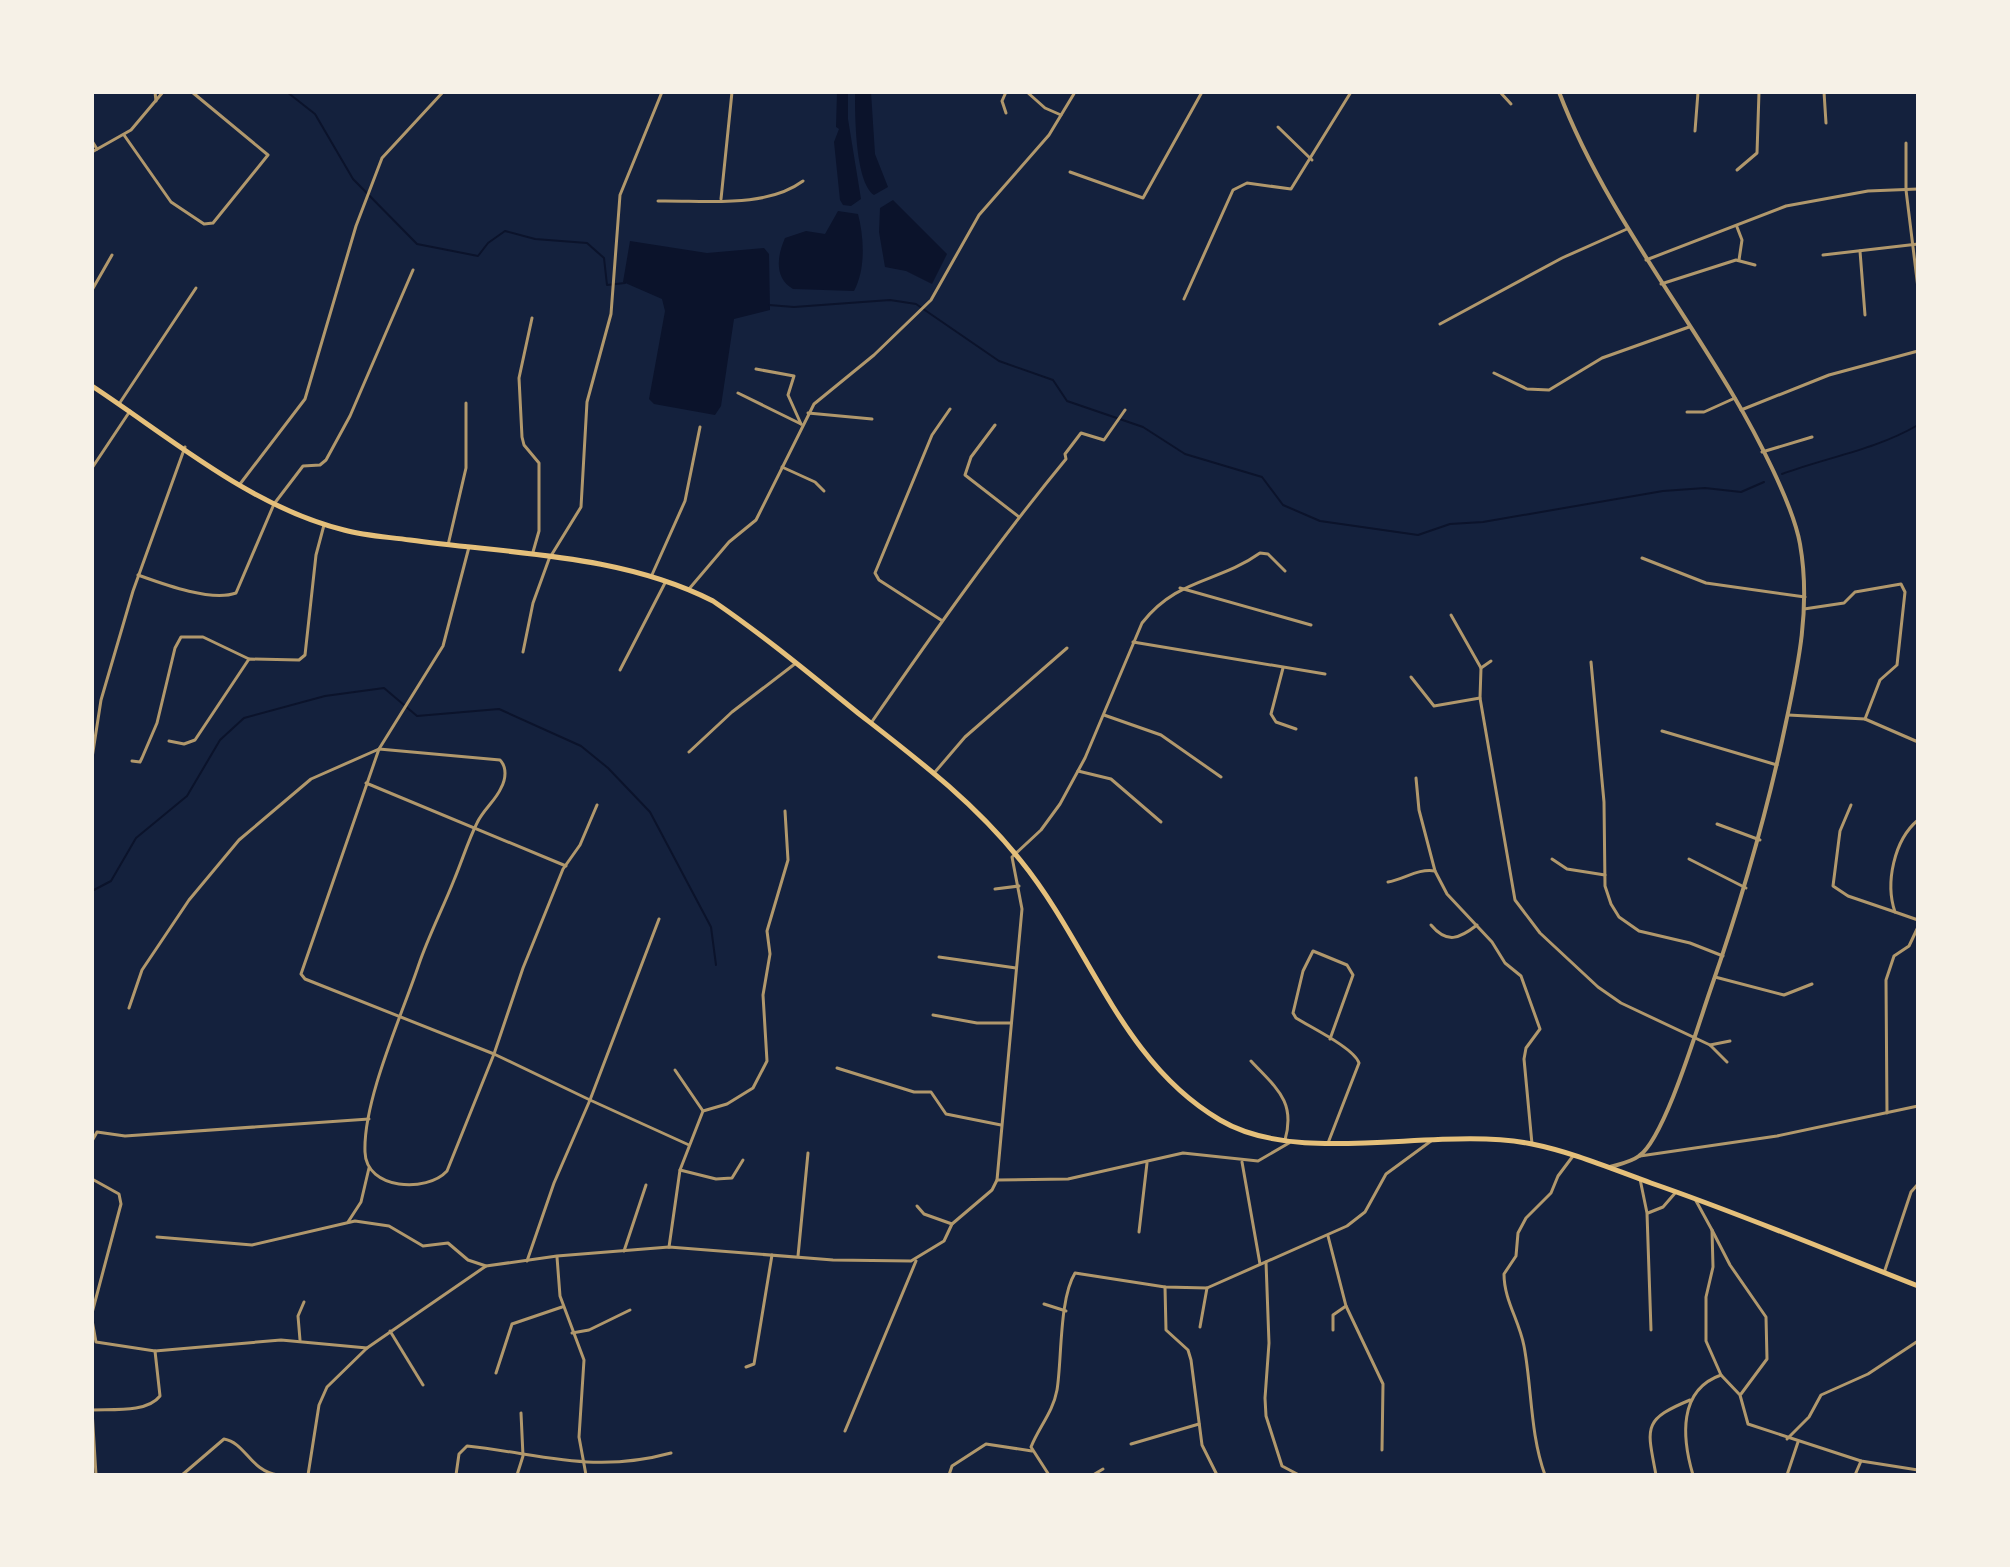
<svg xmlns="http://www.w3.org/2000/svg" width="2010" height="1567" font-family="'Alegreya Sans',sans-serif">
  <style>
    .water { fill: #0b132b }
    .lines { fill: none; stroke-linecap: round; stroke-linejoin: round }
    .stream { stroke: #0b132b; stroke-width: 2 }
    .minor { stroke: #b1986c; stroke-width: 3 }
    .tertiary { stroke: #b1986c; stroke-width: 4 }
    .trunk { stroke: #e5c07b; stroke-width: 5 }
  </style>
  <rect width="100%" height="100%" fill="#14213d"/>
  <g class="water">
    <polygon points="837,92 848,92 848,119 861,199 851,206 843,205 840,200 834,142 839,129 836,127"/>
    <path d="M855 92H871L875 154 888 187 874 195C855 182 855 115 855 92Z"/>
    <polygon points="893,200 947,254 932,284 906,271 885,267 879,232 880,208"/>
    <path d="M838 211 858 214C864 237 866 269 854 291L793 289C774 278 777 256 785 238L806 231 825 234Z"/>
    <polygon points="630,241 707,253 764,248 769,254 770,310 734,319 721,406 715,415 654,404 649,399 665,311 662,299 623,282"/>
  </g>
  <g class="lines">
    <g class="stream">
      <polyline points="287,92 315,114 353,179 417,244 478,256 488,243 505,231 535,239 587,243 604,258 607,285 625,283"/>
      <polyline points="769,305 794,307 890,300 916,304 999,361 1053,380 1067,401 1143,427 1185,454 1262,477 1283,505 1320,521 1418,535 1450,524 1483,522 1663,491 1705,488 1741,492 1764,482"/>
      <path d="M1782 474C1828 457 1875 450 1918 425"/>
      <polyline points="92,891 111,881 136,838 187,796 220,740 244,718 325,696 384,688 417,716 499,709 581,746 608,768 650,812 711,927 716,965"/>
    </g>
    <g class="minor">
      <polyline points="155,92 156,101"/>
      <polyline points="1006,92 1002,101 1006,113"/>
      <polyline points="1027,92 1045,108 1061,115"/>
      <polyline points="1500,92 1511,104"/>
      <polyline points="1824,92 1826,123"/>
      <polyline points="1278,127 1312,160"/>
      <polyline points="1695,131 1698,92"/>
      <polyline points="124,135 171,202 204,224 213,223 268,155 192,92"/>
      <polyline points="92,141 97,149"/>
      <polyline points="1906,143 1906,190 1918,288"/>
      <polyline points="92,152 131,130 163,92"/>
      <polyline points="1737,170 1757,153 1759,92"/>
      <polyline points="1070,172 1143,198 1202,92"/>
      <polyline points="721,199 732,92"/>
      <path d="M658 201C704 200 765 209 803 181"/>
      <polyline points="1737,227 1742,240 1739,260"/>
      <polyline points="1860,251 1865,315"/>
      <polyline points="1823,255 1918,244"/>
      <polyline points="1646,260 1786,206 1868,191 1918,189"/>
      <polyline points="1661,284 1736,260 1755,265"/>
      <polyline points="92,290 112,255"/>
      <polyline points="1184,299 1233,190 1247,183 1291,189 1351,92"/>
      <polyline points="532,318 519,378 522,437 524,445 539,463 539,531 533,552"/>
      <polyline points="1440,324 1562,258 1627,229"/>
      <polyline points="756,369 794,376 788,395 801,424"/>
      <polyline points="1494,373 1527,389 1549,390 1602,358 1689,327"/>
      <polyline points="738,393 801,424"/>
      <polyline points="119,404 196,288"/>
      <polyline points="1741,410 1829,375 1918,351"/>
      <polyline points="1687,412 1704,412 1735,398"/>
      <polyline points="808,413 872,419"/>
      <polyline points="995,425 971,457 965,475 1019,517"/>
      <polyline points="1762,452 1812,437"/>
      <polyline points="782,467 815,482 824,491"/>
      <polyline points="92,468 130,411"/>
      <polyline points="240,484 305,399 356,226 382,158 443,92"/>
      <polyline points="448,545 466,468 466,403"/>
      <polyline points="469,547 443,646 379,749 301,974 305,979 494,1054 590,1100 554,1183 527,1261"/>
      <polyline points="1642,558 1706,583 1805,597"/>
      <path d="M138 575C163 584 211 602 236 593L274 504 303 466 320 465 326 460 350 416 413 270"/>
      <polyline points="651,577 685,501 700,427"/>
      <polyline points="1180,588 1311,625"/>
      <polyline points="689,589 729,542 756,520 814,404 874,355 931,300 979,215 1049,135 1075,92"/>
      <polyline points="1804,609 1844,603 1855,592 1901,584 1905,592 1897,665 1880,680 1865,719"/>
      <polyline points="1451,615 1481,668"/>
      <polyline points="941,620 879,580 875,573 932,435 950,409"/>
      <polyline points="1133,642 1325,674"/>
      <polyline points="523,652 533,603 549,559 581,507 587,402 611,314 620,195 662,92"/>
      <polyline points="1491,661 1481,668 1480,698 1515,900 1540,933 1598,987 1621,1003 1710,1045 1727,1062"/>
      <polyline points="1591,662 1604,802 1605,886 1611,904 1619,917 1639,931 1690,943 1723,956"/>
      <polyline points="1283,668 1271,714 1276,722 1296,729"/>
      <polyline points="620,670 666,581"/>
      <polyline points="1411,677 1434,706 1480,698"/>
      <polyline points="1104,715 1161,735 1221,777"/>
      <polyline points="1788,715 1865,719 1918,742"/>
      <path d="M871 723C934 632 996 544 1066 459L1065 454 1081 433 1104 440 1125 410"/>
      <polyline points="1662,731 1777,765"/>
      <polyline points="169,741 184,744 195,740 249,659 299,660 305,655 316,555 324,525"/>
      <polyline points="689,752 732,712 796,663"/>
      <polyline points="92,758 101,700 133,591 185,447"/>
      <polyline points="132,761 140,762 142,758 157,723 175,648 181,637 203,637 249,659"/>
      <polyline points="1078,771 1111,779 1161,822"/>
      <polyline points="935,772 965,737 1067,648"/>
      <polyline points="1416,778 1419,810 1435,871"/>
      <polyline points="366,783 566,866"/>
      <polyline points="1851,805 1840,831 1833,886 1848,896 1895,912"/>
      <path d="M1918 820C1894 840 1885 883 1895 912L1918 920"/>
      <polyline points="1717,824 1760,840"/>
      <polyline points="1552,859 1567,869 1605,875"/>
      <polyline points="1689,859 1746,888"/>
      <path d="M1388 882C1404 879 1419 868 1435 871L1447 894 1492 942 1505 963 1521 976 1540 1029 1526 1048 1524 1059 1532 1144"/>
      <polyline points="995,889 1019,886"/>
      <polyline points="659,919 590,1100 689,1145"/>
      <path d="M1431 925C1447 944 1459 939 1477 925"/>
      <polyline points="939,957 1016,968"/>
      <polyline points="1715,977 1784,995 1812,984"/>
      <path d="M129 1008 142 970 189 900 239 840 311 779 379 749 500 760C507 767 506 779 501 788 496 800 483 810 477 823 468 841 462 861 454 880 443 908 429 935 419 964 402 1015 363 1100 365 1152 366 1190 427 1193 447 1171L494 1054 523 968 563 869 580 845 597 805"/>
      <polyline points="933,1015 977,1023 1011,1023"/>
      <polyline points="1710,1045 1730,1041"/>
      <path d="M1251 1061C1276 1088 1296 1101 1285 1140"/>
      <polyline points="837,1068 914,1092 931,1092 946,1114 1001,1125"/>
      <polyline points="675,1070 703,1111"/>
      <polyline points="1887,1113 1886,980 1894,956 1909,946 1918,927"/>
      <polyline points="92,1141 97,1132 125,1136 369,1119"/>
      <path d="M1328 1143 1359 1063C1354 1048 1310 1027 1296 1018L1293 1013 1303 971 1313 951 1347 965 1353 975 1330 1039"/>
      <polyline points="1640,1156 1777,1136 1918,1106"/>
      <polyline points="1242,1162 1260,1264"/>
      <polyline points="680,1170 716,1179 732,1178 743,1160"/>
      <polyline points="92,1179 119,1194 121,1204 92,1313"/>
      <polyline points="1640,1179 1647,1213 1651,1330"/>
      <polyline points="997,1180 1068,1179 1183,1153 1258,1161 1289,1143"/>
      <polyline points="1695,1199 1712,1230 1713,1267 1706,1297 1706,1341 1721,1375 1740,1395 1748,1424 1861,1461 1918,1470"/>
      <polyline points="917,1206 924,1214 952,1224"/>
      <polyline points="1648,1213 1663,1207 1676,1192"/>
      <polyline points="348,1222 361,1202 369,1168"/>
      <polyline points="1712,1230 1730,1265 1766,1317 1767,1359 1741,1394"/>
      <polyline points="1139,1232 1147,1163"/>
      <polyline points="1328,1236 1346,1306 1333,1315 1333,1330"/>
      <path d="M157 1237 252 1245 355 1221 389 1226 423 1246 448 1243 468 1260 486 1266 557 1256 669 1247 833 1260 911 1261 944 1241 952 1224 992 1190 997 1180 1022 909 1012 857 1041 830 1060 804 1085 758 1142 623C1177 578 1218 583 1260 553L1268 554 1285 571"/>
      <polyline points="669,1247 680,1170 703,1111 727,1104 753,1088 767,1061 763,995 770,954 767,931 788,860 785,811"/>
      <polyline points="624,1251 646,1185"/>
      <polyline points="798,1256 808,1153"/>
      <polyline points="557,1257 560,1296 584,1360 579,1437 586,1475"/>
      <polyline points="1266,1262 1269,1343 1265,1398 1266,1416 1282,1466 1299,1475"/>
      <polyline points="1884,1273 1911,1192 1918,1184"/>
      <polyline points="1165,1287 1166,1330 1188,1350 1191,1360 1202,1445 1217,1475"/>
      <polyline points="1044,1304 1066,1311"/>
      <polyline points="1346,1306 1383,1384 1382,1450"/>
      <polyline points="92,1320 96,1342 155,1351 281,1340 367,1348"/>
      <polyline points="1200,1327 1207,1288"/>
      <polyline points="390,1331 423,1385"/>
      <polyline points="572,1333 589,1330 630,1310"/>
      <polyline points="300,1340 298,1316 304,1302"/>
      <polyline points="746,1367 754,1364 772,1255"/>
      <polyline points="496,1373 512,1324 562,1307"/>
      <path d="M92 1410C112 1409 147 1413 160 1396L155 1351"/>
      <polyline points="92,1410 96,1475"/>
      <polyline points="845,1431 916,1261"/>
      <polyline points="1787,1439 1809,1417 1821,1395 1868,1374 1918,1341"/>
      <polyline points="1131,1444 1199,1424"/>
      <path d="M182 1475 224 1439C246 1443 250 1471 278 1475"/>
      <polyline points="308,1475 319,1405 327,1387 367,1348 486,1266"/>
      <path d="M456 1475 459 1454 467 1446C542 1454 594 1474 671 1453"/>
      <polyline points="517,1475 523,1456 521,1413"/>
      <polyline points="949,1475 952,1466 986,1444 1032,1451"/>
      <path d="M1049 1475 1031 1447C1039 1427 1053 1412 1057 1390 1062 1360 1059 1299 1075 1273L1165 1287 1207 1288 1347 1226 1365 1212 1386 1174 1431 1141"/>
      <polyline points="1093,1475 1103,1469"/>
      <path d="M1545 1475C1530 1434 1532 1388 1524 1346 1519 1320 1504 1300 1504 1274L1516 1256 1518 1233 1526 1218 1551 1193 1558 1176 1573 1156"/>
      <path d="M1656 1475C1647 1427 1642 1420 1690 1400"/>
      <path d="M1693 1475C1682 1438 1678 1390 1721 1375"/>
      <polyline points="1787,1475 1798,1442"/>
      <polyline points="1855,1475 1861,1461"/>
    </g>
    <path class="tertiary" d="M1559 92C1601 202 1674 295 1733 395 1755 432 1793 504 1800 544 1812 612 1796 675 1782 741 1763 827 1739 908 1710 991 1698 1025 1665 1138 1639 1156 1631 1162 1620 1164 1610 1167"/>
    <path class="trunk" d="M92 386C171 438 251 507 344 530 365 536 389 537 410 540 511 554 621 554 713 601 763 635 811 675 858 713 917 759 974 802 1021 861 1090 946 1121 1062 1220 1120 1301 1168 1438 1125 1532 1144 1572 1152 1612 1169 1651 1183 1741 1214 1829 1251 1918 1286"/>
  </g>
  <rect width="2010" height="1567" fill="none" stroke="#f6f1e7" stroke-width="188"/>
</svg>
